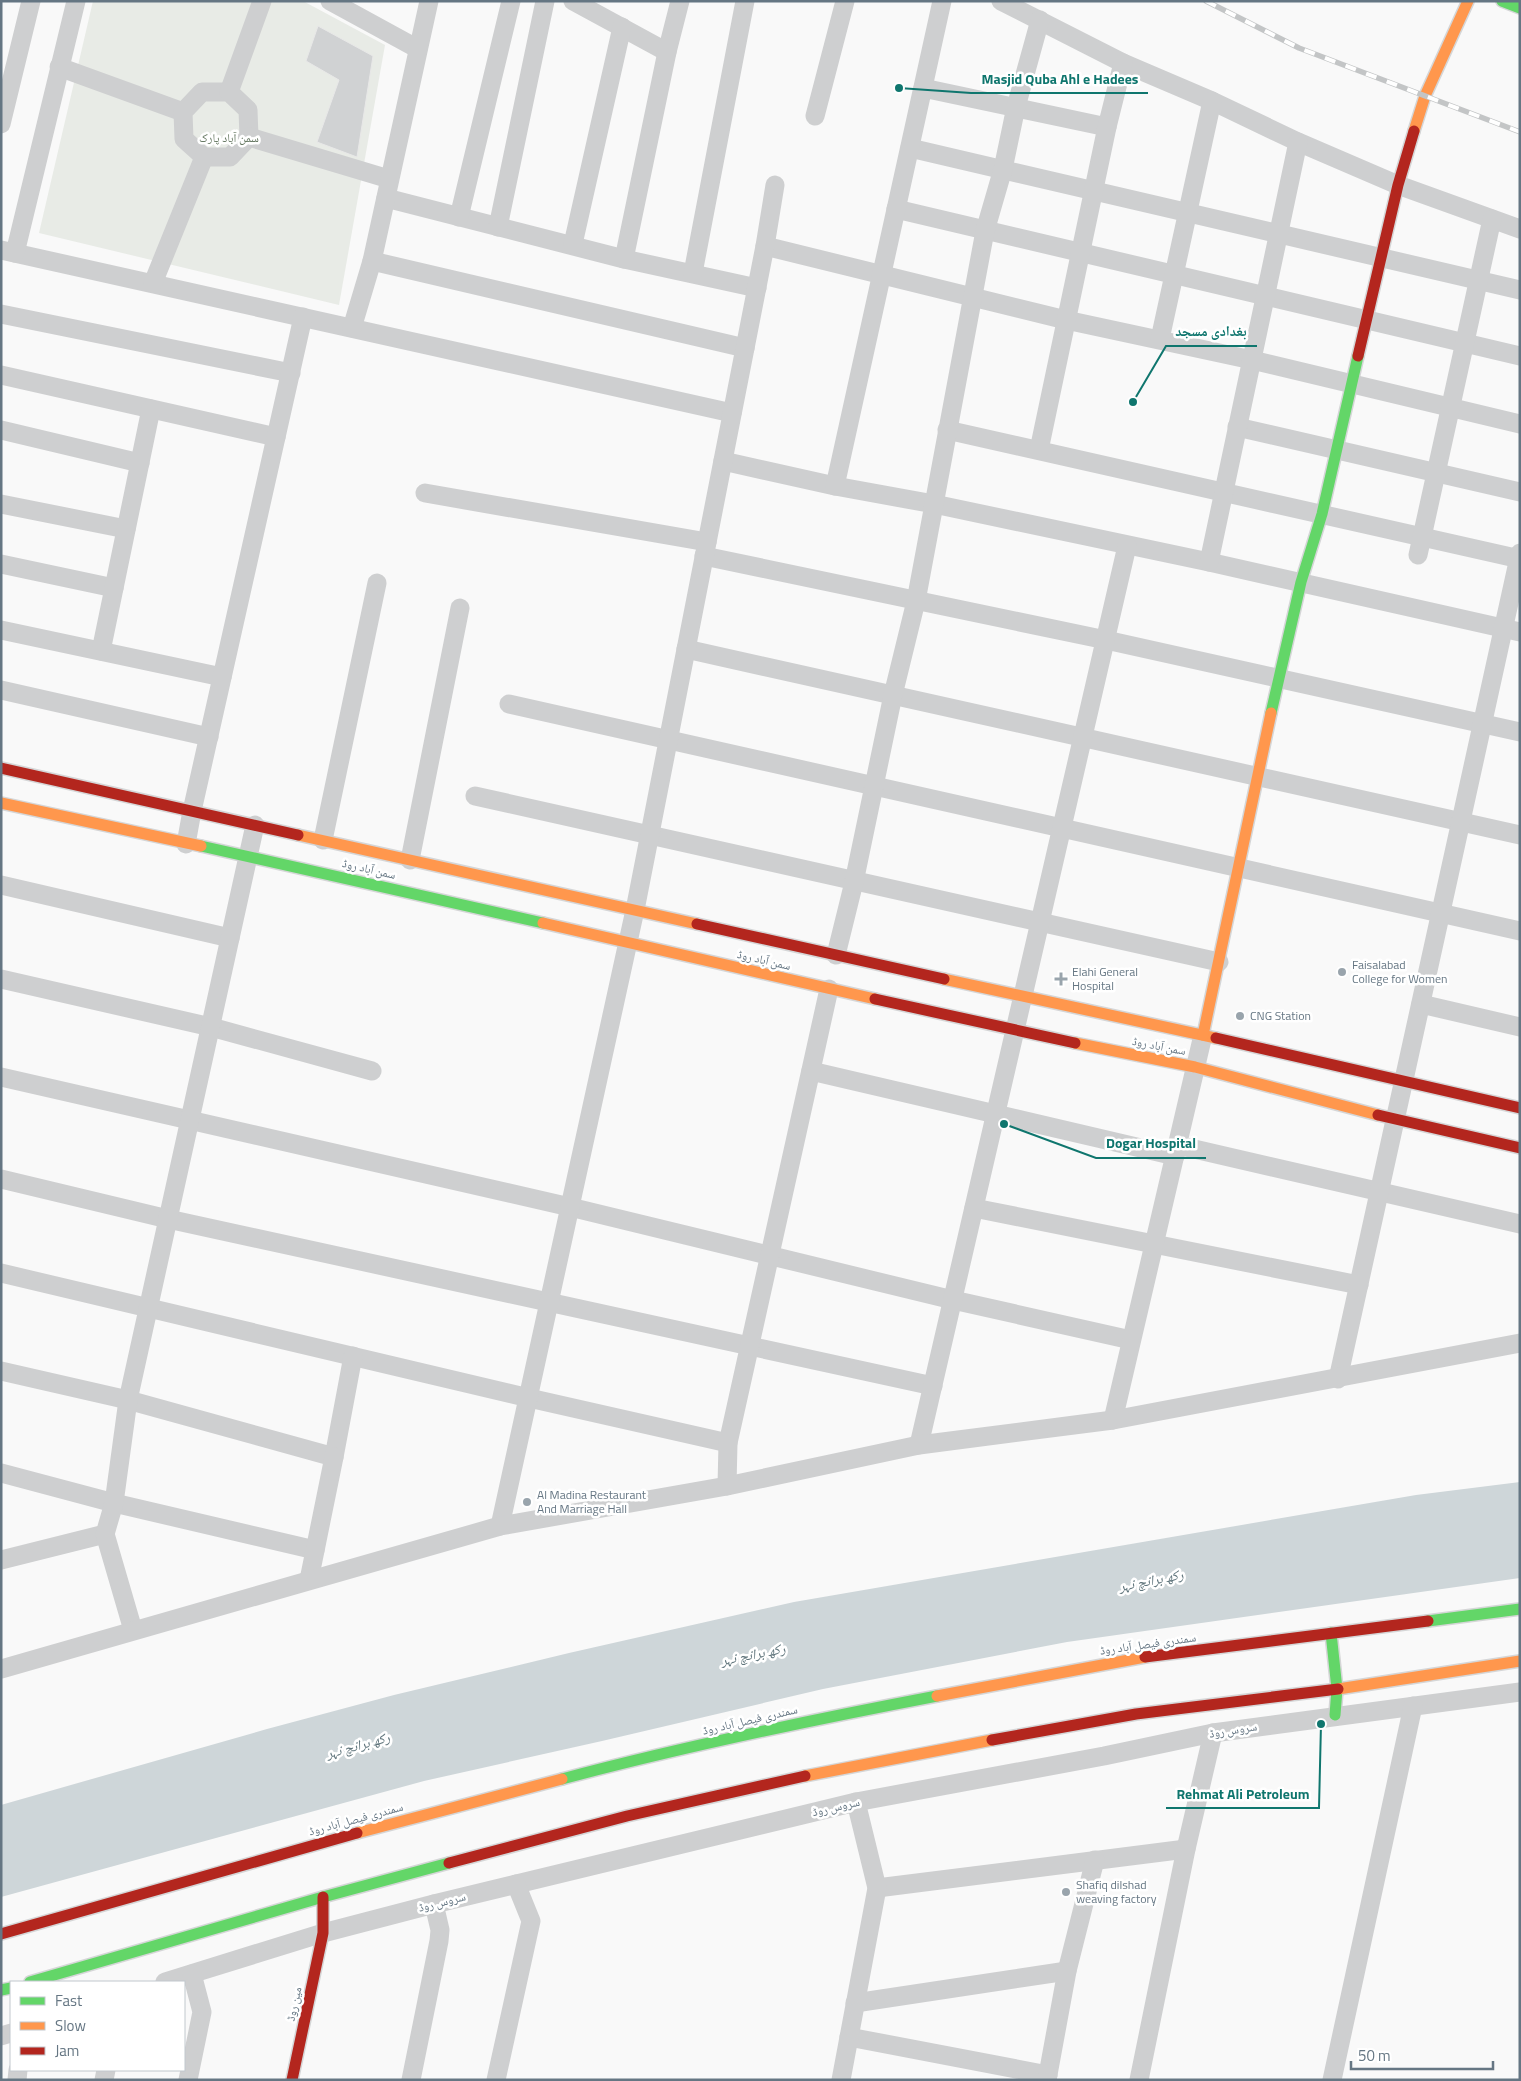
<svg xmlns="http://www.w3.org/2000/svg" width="1521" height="2081" font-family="'Titillium Web','Noto Naskh Arabic',sans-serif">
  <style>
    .green { fill: #e8ebe6 }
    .water { fill: #ced6d9 }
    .building { fill: #d0d2d3; stroke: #e8e8e8 }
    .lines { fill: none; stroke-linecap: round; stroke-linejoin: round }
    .fast-casing { stroke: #d5d6d7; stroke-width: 14 }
    .slow-casing { stroke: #d5d6d7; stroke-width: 14 }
    .jam-casing { stroke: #d5d6d7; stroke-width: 14 }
    .street { stroke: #cecfd0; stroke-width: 19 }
    .fast { stroke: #63d668; stroke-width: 11 }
    .slow { stroke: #ff974d; stroke-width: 11 }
    .jam { stroke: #b3261e; stroke-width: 11 }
    .rail-casing { stroke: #c3c5c6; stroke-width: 5.5 }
    .rail { stroke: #fff; stroke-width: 4; stroke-dasharray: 11; stroke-linecap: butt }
    .poi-dot { fill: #99a4ac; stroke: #fff; stroke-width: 2 }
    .labels { text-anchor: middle; stroke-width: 5; stroke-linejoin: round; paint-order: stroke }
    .park-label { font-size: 12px; fill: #687a64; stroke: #fff }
    .street-label { font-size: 12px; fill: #657683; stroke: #fff }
    .poi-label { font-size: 12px; fill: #657683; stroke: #fff; text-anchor: start }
    .water-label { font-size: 14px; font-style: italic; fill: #60757c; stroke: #fff }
    .leader { fill: none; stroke: #0f766e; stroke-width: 2 }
    .callout-dot { fill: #0f766e; stroke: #fff; stroke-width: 2 }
    .callout-label { font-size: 14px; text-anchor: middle; font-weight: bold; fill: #0f766e; stroke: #fff; stroke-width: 5; stroke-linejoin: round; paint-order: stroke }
  </style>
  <rect width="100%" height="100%" fill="#f9f9f9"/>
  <polygon class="green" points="93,1 303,1 385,45 339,305 39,233"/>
  <polygon class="water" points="1520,1482 1520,1578 1067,1642 823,1689 602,1741 424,1781 1,1897 1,1805 267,1729 394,1695 569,1653 794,1602 1416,1495"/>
  <polygon class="building" points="318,26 373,56 357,157 317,142 339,80 306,61"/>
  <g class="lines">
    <g class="fast-casing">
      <g id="fast">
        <polyline points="1502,1 1520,8"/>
        <polyline points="1271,713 1301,582 1322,514 1358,356"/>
        <polyline points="201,846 543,923"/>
        <polyline points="1428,1621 1520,1609"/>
        <polyline points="1331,1633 1337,1689 1335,1715"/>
        <path d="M562 1779C685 1746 811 1720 937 1696"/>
        <polyline points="30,1982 323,1897 449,1863"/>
        <polyline points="1,1990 11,1988"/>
      </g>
    </g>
    <g class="slow-casing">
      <g id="slow">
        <polyline points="1414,131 1425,96 1468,1"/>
        <polyline points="1,803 201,846"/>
        <polyline points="298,835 697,924"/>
        <polyline points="543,923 875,999"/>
        <polyline points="944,979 1216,1038"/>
        <polyline points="1203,1035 1271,713"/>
        <polyline points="1075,1043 1195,1067 1378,1115"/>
        <polyline points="1338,1689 1520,1661"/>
        <polyline points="937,1696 1145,1657"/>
        <polyline points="805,1776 992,1740"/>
        <polyline points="357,1833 562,1779"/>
      </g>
    </g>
    <g class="jam-casing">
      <g id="jam">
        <polyline points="1358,356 1398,185 1414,131"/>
        <polyline points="1,768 298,835"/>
        <polyline points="697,924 944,979"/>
        <polyline points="875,999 1075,1043"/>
        <polyline points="1216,1038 1520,1108"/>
        <polyline points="1378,1115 1520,1148"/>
        <polyline points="1145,1657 1428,1621"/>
        <polyline points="992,1740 1136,1714 1338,1689"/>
        <polyline points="449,1863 627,1816 805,1776"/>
        <polyline points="1,1934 357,1833"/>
        <polyline points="292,2080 323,1933 323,1897"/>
      </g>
    </g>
    <g class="street">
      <polyline points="330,1 418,49"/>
      <polyline points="573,1 667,52"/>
      <polyline points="1001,1 1123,63 1212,101 1298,142 1398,185 1520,229"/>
      <polyline points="59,67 183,112"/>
      <polyline points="923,88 1107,127"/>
      <polygon points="202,92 229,92 248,110 249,137 230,157 204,157 184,139 183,112"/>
      <polyline points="229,92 262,1"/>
      <polyline points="815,116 845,1"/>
      <polyline points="1,124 31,1"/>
      <polyline points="249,137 389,179"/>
      <polyline points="910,148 1520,290"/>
      <polyline points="386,198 624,259 757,288"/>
      <polyline points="896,209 1520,356"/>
      <polyline points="459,217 511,1"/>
      <polyline points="498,227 545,1"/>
      <polyline points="573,244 622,27"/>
      <polyline points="765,246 1066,320 1252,360 1520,424"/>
      <polyline points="1,250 732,413"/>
      <polyline points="15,253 76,1"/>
      <polyline points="624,259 667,52 680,1"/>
      <polyline points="372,261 745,348"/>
      <polyline points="693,273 745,1"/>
      <polyline points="153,283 204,157"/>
      <polyline points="1,314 291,373"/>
      <polyline points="352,328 372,261 429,1"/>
      <polyline points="1160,339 1212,101"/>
      <polyline points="1,375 276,437"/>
      <polyline points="1237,427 1520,492"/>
      <polyline points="1,430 140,463"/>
      <polyline points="947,430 1520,559"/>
      <polyline points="1039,450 1107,127 1123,63"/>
      <polyline points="723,461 835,486 934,504 1209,562 1520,632"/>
      <polyline points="835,486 942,1"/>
      <polyline points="425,493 707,542"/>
      <polyline points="1,504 126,529"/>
      <polyline points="1418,555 1492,219"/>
      <polyline points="704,556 1106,640 1520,732"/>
      <polyline points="1209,562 1298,142"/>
      <polyline points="1,564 114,588"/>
      <polyline points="1,630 222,677"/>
      <polyline points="686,649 1520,835"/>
      <polyline points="101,651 151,409"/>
      <polyline points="1,690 209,737"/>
      <polyline points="509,704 1520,931"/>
      <polyline points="475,796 1219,962"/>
      <polyline points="323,840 377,583"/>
      <polyline points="186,844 192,811 303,317"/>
      <polyline points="410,860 460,608"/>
      <polyline points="1,885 230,938"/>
      <polyline points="836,955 854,882 893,695 916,601 985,231 1003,169 1016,107 1040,20"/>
      <polyline points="1,979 211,1027 372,1071"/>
      <polyline points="1421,1004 1520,1027"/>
      <polyline points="811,1071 1175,1156"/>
      <polyline points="1,1077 570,1207 953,1300 1131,1340"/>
      <polyline points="1177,1145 1520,1224"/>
      <polyline points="1,1179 168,1219 933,1386"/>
      <polyline points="974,1208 1359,1285"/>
      <polyline points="1,1273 529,1398 728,1443"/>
      <polyline points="1,1371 128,1400 334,1457 353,1356"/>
      <polyline points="1338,1379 1520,553"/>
      <polyline points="1113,1420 1203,1035"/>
      <polyline points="919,1445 1127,546"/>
      <polyline points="1,1473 114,1503 315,1550"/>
      <polyline points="727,1486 728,1443 829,989"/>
      <polyline points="500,1526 635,910 765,246 775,185"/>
      <polyline points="1,1560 105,1534"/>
      <polyline points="309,1580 334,1457"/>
      <polyline points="133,1630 105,1534 114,1503 128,1400 255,825"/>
      <polyline points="1,1669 500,1526 727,1486 919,1445 1113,1420 1520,1343"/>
      <polyline points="877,1888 1186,1849"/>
      <polyline points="165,1982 323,1933 434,1904 856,1802 1104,1756 1213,1733 1520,1692"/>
      <polyline points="855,2003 1067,1971"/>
      <polyline points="1,2036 11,2033"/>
      <polyline points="849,2037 1048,2075"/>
      <polyline points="17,2080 18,2070"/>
      <polyline points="104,2080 106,2070"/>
      <polyline points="188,2080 202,2012 192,1974"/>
      <polyline points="411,2080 439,1941 440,1930 434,1904"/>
      <polyline points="496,2080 531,1921 516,1884"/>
      <polyline points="841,2080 877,1888 856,1802"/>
      <polyline points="1047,2080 1067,1971 1095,1860"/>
      <polyline points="1139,2080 1186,1849 1213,1733"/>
      <polyline points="1332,2080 1413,1706"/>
    </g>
    <use href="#fast" class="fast"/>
    <use href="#slow" class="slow"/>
    <use href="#jam" class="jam"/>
    <g class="rail-casing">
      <polyline id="rail" points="1206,1 1299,48 1520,132"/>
    </g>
    <use href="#rail" class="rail"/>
  </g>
  <g class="poi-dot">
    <circle cx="1342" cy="972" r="5"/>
    <path d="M1058.5 971.5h5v5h5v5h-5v5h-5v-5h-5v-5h5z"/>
    <circle cx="1240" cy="1016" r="5"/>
    <circle cx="527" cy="1502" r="5"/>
    <circle cx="1066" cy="1892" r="5"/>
  </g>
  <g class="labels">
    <g class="park-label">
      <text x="229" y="142">سمن آباد پارک</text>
    </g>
    <g class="street-label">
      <text transform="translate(369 869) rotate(13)" y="4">سمن آباد روڈ</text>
      <text transform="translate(764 960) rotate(13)" y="4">سمن آباد روڈ</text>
      <text transform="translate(1159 1046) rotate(11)" y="4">سمن آباد روڈ</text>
      <text transform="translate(1148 1644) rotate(-8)" y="4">سمندری فیصل آباد روڈ</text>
      <text transform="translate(750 1720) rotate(-13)" y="4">سمندری فیصل آباد روڈ</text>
      <text transform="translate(1233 1730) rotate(-9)" y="4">سروس روڈ</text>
      <text transform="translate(836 1807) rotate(-13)" y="4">سروس روڈ</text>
      <text transform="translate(356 1819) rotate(-15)" y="4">سمندری فیصل آباد روڈ</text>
      <text transform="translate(442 1902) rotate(-14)" y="4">سروس روڈ</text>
      <text transform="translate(294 2004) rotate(-78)" y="4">مین روڈ</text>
    </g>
    <g class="poi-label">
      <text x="1352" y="969">Faisalabad<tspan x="1352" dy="14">College for Women</tspan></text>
      <text x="1072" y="976">Elahi General<tspan x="1072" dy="14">Hospital</tspan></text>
      <text x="1250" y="1020">CNG Station</text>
      <text x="537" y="1499">Al Madina Restaurant<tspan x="537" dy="14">And Marriage Hall</tspan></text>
      <text x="1076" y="1889">Shafiq dilshad<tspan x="1076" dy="14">weaving factory</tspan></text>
    </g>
    <g class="water-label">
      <text transform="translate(1151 1580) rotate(-11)" y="5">رکھ برانچ نہر</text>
      <text transform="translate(753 1654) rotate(-11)" y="5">رکھ برانچ نہر</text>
      <text transform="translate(358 1745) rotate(-15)" y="5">رکھ برانچ نہر</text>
    </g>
  </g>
  <path class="leader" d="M899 88L971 93H1148M1133 402L1166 346H1257M1004 1124L1096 1158H1206M1321 1724L1319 1808H1166"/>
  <g class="callout-dot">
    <circle cx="899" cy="88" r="5"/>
    <circle cx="1133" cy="402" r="5"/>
    <circle cx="1004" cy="1124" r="5"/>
    <circle cx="1321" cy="1724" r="5"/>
  </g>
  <g class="callout-label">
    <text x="1060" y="84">Masjid Quba Ahl e Hadees</text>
    <text x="1211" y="336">بغدادی مسجد</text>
    <text x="1151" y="1148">Dogar Hospital</text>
    <text x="1243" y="1799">Rehmat Ali Petroleum</text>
  </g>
  <rect width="1521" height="2081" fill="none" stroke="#657683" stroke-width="5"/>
  <rect x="10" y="1981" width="175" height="90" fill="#ffffff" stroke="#c1c8cd"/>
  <rect x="20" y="1997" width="25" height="8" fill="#63d668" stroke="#c1c8cd"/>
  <text x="55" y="2006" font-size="15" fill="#657683">Fast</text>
  <rect x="20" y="2022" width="25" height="8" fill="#ff974d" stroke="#c1c8cd"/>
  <text x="55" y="2031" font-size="15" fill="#657683">Slow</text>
  <rect x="20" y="2047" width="25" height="8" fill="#b3261e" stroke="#c1c8cd"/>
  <text x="55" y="2056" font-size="15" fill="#657683">Jam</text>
  <path d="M1351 2061v8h142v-8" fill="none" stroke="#657683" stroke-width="2.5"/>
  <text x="1358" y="2061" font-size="15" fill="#657683" stroke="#ffffff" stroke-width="4" paint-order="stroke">50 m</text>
</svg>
